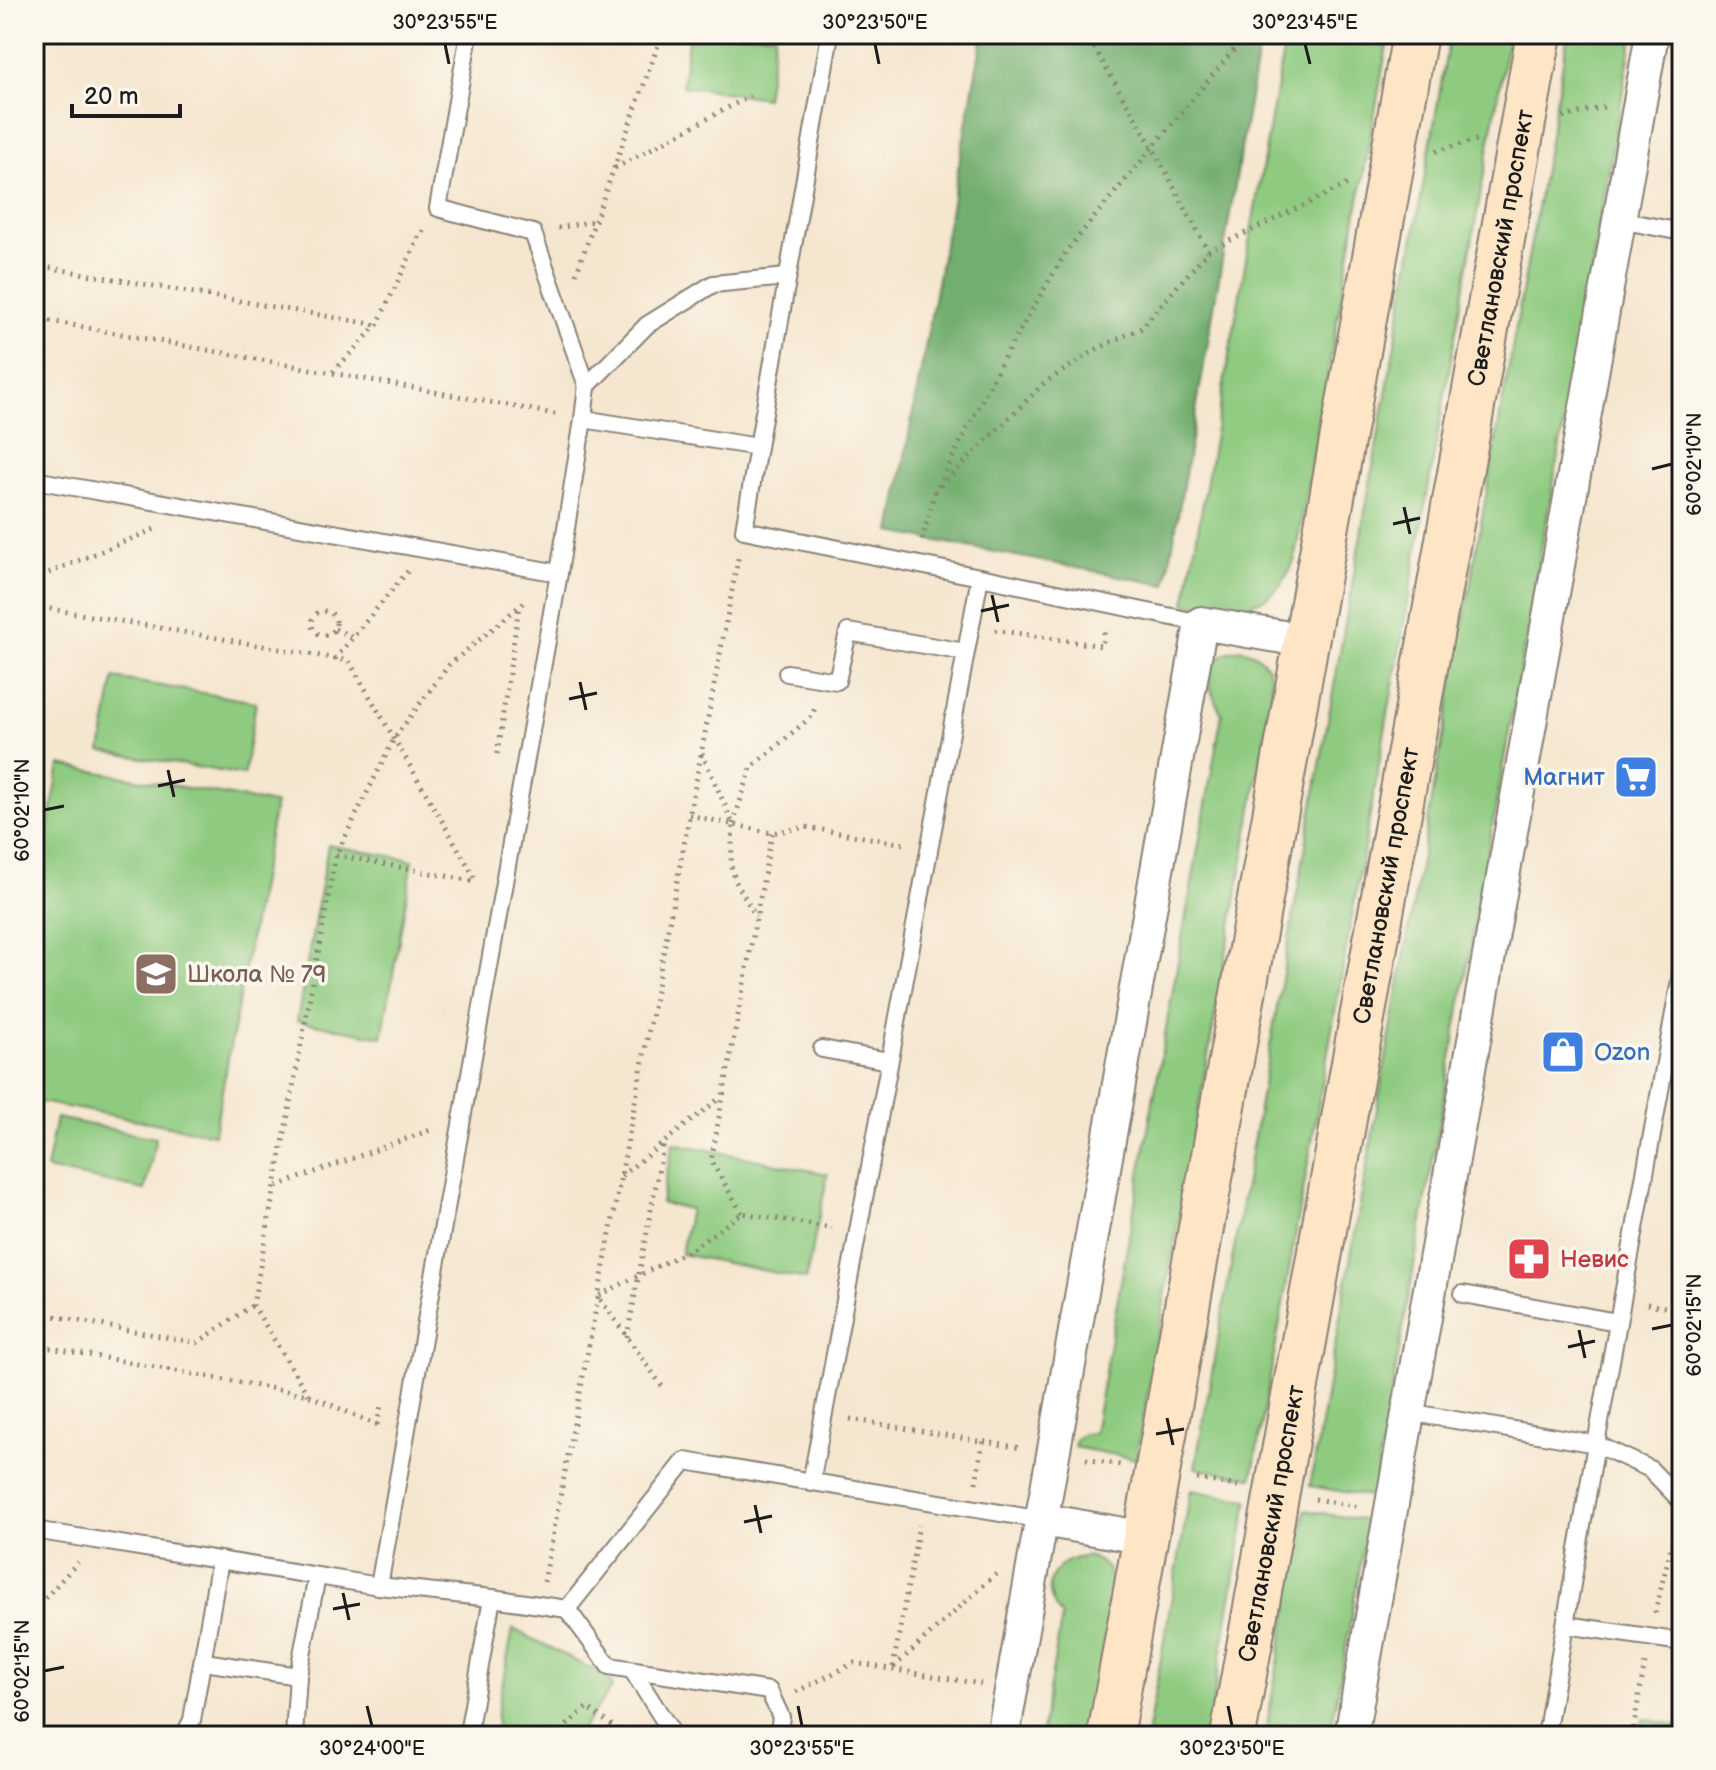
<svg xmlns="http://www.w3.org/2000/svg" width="1716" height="1770" font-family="'Balsamiq Sans',sans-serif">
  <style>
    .green { fill: #8eca7f; stroke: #55734e; stroke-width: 2 }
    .forest { fill: #72ae6e; stroke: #476545; stroke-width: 2 }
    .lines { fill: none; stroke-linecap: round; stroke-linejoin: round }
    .service-casing { stroke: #888176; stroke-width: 20 }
    .minor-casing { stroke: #888176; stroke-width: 36 }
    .secondary-casing { stroke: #888176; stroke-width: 48 }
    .path { stroke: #888176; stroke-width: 5; stroke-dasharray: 2 6; stroke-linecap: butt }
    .service { stroke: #fff; stroke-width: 16 }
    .minor { stroke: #fff; stroke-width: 32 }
    .secondary { stroke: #fee5c5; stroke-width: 44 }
    .ticks { fill: none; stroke: #1c1c1c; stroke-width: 3 }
    .labels { text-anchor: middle; stroke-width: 7; stroke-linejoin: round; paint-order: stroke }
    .street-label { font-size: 24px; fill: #1c1c1c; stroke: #fbf7ec }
    .shop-label { font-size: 24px; fill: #366cbe; stroke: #fbf7ec; text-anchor: end }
    .education-label { font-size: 24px; fill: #785e54; stroke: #fbf7ec; text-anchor: start }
    .health-label { font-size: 24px; fill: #be3a42; stroke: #fbf7ec; text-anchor: start }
    .neatline { fill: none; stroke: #1c1c1c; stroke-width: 3 }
    .ticks-label { font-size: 20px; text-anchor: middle; fill: #1c1c1c }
  </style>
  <rect width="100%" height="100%" fill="#fbf7ec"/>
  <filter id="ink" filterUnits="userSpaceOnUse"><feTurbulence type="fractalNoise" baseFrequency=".0125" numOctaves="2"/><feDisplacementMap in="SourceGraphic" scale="16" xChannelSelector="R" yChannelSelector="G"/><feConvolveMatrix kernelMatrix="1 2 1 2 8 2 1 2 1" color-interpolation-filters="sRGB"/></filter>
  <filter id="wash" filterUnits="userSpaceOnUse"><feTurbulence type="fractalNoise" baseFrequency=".006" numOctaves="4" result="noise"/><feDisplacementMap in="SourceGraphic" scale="32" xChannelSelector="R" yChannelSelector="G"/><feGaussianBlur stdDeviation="1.8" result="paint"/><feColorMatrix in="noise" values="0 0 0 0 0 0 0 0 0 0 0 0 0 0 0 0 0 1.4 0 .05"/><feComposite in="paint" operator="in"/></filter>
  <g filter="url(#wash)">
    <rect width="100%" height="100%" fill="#f5e6cf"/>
    <g class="green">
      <polygon points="689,34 775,34 766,98 682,86"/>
      <path d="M1286 34H1389L1294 561C1290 569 1286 578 1281 584 1259 613 1217 610 1185 604Z"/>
      <polygon points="1450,34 1509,34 1252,1478 1195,1468"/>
      <polygon points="1568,34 1633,34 1373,1497 1310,1486"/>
      <path d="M1242 649C1267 656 1273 671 1272 696L1136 1459 1074 1447 1076 1439 1084 1434 1094 1433 1222 714C1205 684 1199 655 1242 649Z"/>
      <polygon points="114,678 256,702 244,775 101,751"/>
      <polygon points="60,765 275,804 214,1134 34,1101 34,903"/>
      <polygon points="328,845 413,860 382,1037 297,1021"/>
      <polygon points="56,1118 156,1138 145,1190 46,1169"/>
      <polygon points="673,1143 828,1174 806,1279 681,1254 690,1209 661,1203"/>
      <polygon points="1191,1490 1248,1500 1207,1736 1147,1736"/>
      <polygon points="1305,1510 1368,1521 1330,1736 1265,1736"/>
      <path d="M1087 1556C1111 1563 1112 1575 1112 1599L1087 1736H1041L1062 1616C1038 1587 1051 1561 1087 1556Z"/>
      <polygon points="513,1629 609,1678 612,1687 577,1736 498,1736 496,1717"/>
      <polygon points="1643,1719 1682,1726 1682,1736 1640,1736"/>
    </g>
    <polygon class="forest" points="983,34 1261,34 1166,585 891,532"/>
  </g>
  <g filter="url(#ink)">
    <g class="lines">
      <g class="service-casing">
        <g id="service">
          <polyline points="469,34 438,208 533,233 587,386 583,419"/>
          <polyline points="1619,220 1682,232"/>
          <polyline points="586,394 587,386 647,325 713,284 787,277"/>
          <polyline points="758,447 744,530 980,577"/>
          <polyline points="34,480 559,573"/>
          <polyline points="787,673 837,681 848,632 965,652"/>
          <polyline points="1682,969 1596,1444 1650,1469 1682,1502"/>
          <polyline points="822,1049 889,1061"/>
          <polyline points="1463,1294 1617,1322"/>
          <polyline points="1408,1412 1596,1444 1546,1736"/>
          <polyline points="811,1483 980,577 1201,623"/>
          <polyline points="34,1530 379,1586 492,1598 469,1728 472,1736"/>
          <polyline points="379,1586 559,573 583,419 758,447 830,34"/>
          <polyline points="492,1598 567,1609 609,1666 769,1691 781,1717 778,1736"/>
          <polyline points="567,1609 685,1461 1043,1520"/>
          <polyline points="1566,1625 1682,1642"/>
          <polyline points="204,1662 298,1676"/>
          <polyline points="632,1670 674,1736"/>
          <polyline points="184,1736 192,1720 220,1560"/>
          <polyline points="294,1736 298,1676 317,1576"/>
        </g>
      </g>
      <g class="minor-casing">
        <g id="minor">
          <polyline points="1043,1520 1146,1538"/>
          <polyline points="1003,1736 1201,623 1306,641"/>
          <polyline points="1351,1736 1652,34"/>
        </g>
      </g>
      <g class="secondary-casing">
        <g id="secondary">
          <polyline points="1110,1736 1415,34"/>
          <path id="s1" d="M1233 1736 1539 34"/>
        </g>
      </g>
      <g class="path">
        <polyline points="1086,34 1152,146 1208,251"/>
        <polyline points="1265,34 1286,34"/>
        <polyline points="1563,117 1604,107"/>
        <polyline points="1436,151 1480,139"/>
        <polyline points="615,168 750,96"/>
        <polyline points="558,228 594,221"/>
        <polyline points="34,265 377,325"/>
        <polyline points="576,274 662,34"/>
        <polyline points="34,318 560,415"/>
        <polyline points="333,372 377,325 421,233 427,228"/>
        <polyline points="935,492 1044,383 1097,349 1141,328 1208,251 1348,184"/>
        <polyline points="922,540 935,492 1002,361 1067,250 1247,34"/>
        <polyline points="34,579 155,529"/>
        <polyline points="34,606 349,661 477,881"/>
        <circle cx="324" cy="623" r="12"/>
        <polyline points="335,629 353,637"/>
        <polyline points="995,630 1102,646 1105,628"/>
        <polyline points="335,659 408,571"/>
        <polyline points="702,753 733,824 731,866 735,880 756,917"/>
        <polyline points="497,754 519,606"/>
        <polyline points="689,815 772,833 806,827 904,844"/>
        <polyline points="733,824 751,768 812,716 816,705"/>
        <polyline points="336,855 477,882"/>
        <polyline points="621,1176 720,1098"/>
        <polyline points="277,1186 433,1129"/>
        <polyline points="742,1213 711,1161 772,833"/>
        <polyline points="1647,1304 1682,1310"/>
        <polyline points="34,1318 38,1313 197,1343 253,1305"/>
        <polyline points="627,1337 664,1142"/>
        <polyline points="34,1345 308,1395 378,1425"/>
        <polyline points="662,1386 598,1296 692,1249 742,1213 832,1228"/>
        <polyline points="308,1395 253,1305 336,855 395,737 449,665 528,599"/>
        <polyline points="850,1419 1021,1448"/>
        <polyline points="377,1425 381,1406"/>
        <polyline points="1086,1459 1120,1465"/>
        <polyline points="1197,1479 1238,1486"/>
        <polyline points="976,1483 983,1441"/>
        <polyline points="1315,1499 1360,1507"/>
        <polyline points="544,1582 739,554"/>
        <polyline points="34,1610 78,1562"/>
        <polyline points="1655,1613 1676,1526"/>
        <polyline points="893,1667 919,1525"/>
        <polyline points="894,1667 996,1574"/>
        <polyline points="796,1692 854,1663 981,1684"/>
        <polyline points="555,1736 587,1707 618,1730"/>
        <polyline points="1632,1736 1645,1662"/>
      </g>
      <use href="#service" class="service"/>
      <use href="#minor" class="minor"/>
      <use href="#secondary" class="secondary"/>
    </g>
  </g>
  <path class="ticks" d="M445 44 449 64M875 44 879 64M1305 44 1310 64M1652 469 1672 464M1404 507 1410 534M1393 524 1420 518M992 595 998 622M981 611 1009 605M580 682 586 710M569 699 597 693M168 770 174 797M158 786 185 780M44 810 64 806M1652 1329 1672 1325M1579 1330 1585 1358M1568 1347 1595 1341M1167 1418 1173 1445M1156 1434 1184 1429M755 1505 761 1533M744 1522 772 1516M343 1593 349 1620M333 1609 360 1604M44 1671 64 1667M367 1706 372 1726M798 1706 802 1726M1228 1706 1232 1726"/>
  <defs>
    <g id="supermarket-square" transform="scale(2.3)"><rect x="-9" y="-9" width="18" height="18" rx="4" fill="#3f7fe0" stroke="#fbf7ec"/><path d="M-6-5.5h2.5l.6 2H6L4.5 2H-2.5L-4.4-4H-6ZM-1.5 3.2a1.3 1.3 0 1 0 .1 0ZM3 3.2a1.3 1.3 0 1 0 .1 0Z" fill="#fff"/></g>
    <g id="school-square" transform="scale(2.3)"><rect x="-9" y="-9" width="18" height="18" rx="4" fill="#8d6e63" stroke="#fbf7ec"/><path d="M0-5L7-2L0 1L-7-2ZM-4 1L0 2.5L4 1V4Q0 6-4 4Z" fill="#fff"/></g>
    <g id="shop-square" transform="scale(2.3)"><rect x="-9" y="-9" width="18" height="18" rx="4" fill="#3f7fe0" stroke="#fbf7ec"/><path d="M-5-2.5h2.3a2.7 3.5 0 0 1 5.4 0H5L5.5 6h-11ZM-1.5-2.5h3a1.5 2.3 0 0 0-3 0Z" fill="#fff"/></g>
    <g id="pharmacy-square" transform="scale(2.3)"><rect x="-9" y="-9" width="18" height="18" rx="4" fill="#e0444e" stroke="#fbf7ec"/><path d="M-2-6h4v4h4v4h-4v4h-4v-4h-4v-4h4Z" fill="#fff"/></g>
  </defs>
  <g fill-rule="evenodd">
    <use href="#supermarket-square" x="1636" y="777"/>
    <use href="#school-square" x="156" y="974"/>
    <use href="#shop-square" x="1563" y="1052"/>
    <use href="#pharmacy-square" x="1529" y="1259"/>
  </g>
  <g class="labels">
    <g class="street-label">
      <text dy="8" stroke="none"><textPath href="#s1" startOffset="1512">Светлановский проспект</textPath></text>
      <text dy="8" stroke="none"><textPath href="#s1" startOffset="864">Светлановский проспект</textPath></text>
      <text dy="8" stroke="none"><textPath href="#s1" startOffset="216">Светлановский проспект</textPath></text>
    </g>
    <g class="shop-label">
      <text x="1605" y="785">Магнит</text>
      <text x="1594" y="1060" text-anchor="start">Ozon</text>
    </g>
    <g class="education-label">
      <text x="187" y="982">Школа № 79</text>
    </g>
    <g class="health-label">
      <text x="1560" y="1267">Невис</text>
    </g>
  </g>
  <rect width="1716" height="1770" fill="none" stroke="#fbf7ec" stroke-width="88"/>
  <path d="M72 104v12h108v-12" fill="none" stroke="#1c1c1c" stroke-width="4"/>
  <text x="84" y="104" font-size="24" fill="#1c1c1c" stroke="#fbf7ec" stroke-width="6" paint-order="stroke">20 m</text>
  <rect x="44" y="44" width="1628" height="1682" class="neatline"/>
  <g class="ticks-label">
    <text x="445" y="29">30°23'55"E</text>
    <text x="875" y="29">30°23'50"E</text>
    <text x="1305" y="29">30°23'45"E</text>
    <text transform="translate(1694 464) rotate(-90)" y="7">60°02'10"N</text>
    <text transform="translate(22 810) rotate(-90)" y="7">60°02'10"N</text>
    <text transform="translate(1694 1325) rotate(-90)" y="7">60°02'15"N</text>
    <text transform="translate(22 1671) rotate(-90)" y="7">60°02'15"N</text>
    <text x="372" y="1755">30°24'00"E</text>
    <text x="802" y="1755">30°23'55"E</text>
    <text x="1232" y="1755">30°23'50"E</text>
  </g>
</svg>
